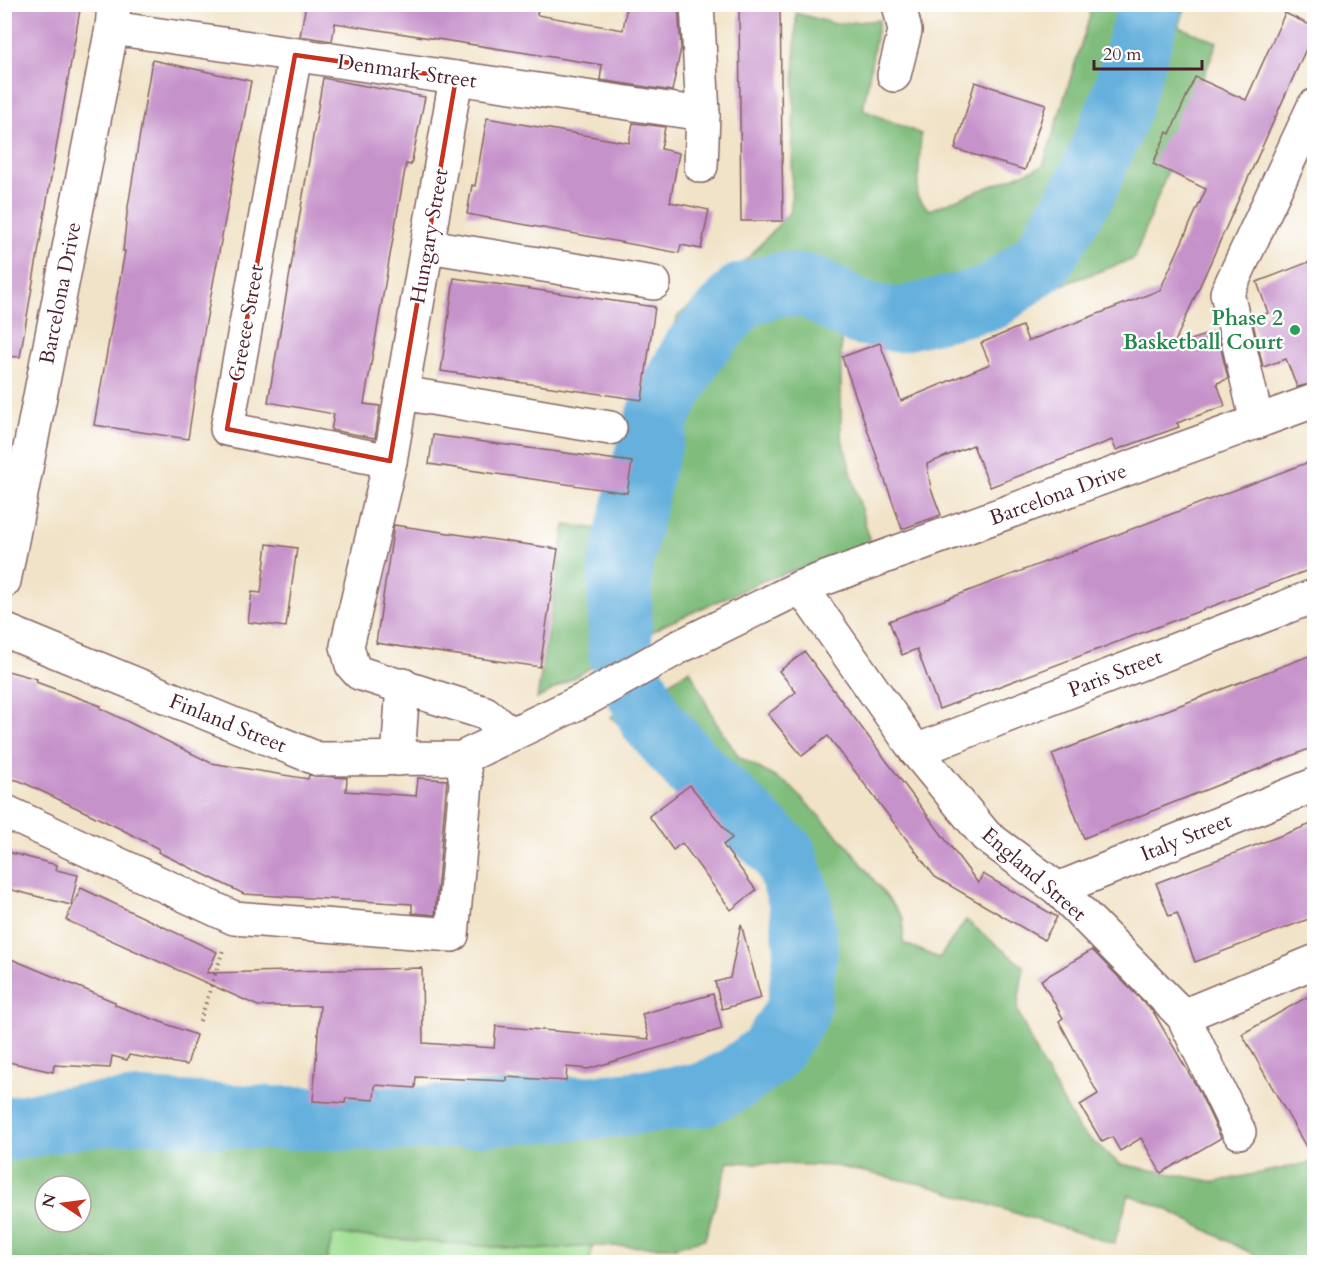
<svg xmlns="http://www.w3.org/2000/svg" width="1319" height="1267" font-family="Cardo,serif">
  <style>
    .green { fill: #a0de93; stroke: #757e5f; stroke-width: 1.5 }
    .forest { fill: #80bd7d; stroke: #656e54; stroke-width: 1.5; fill-rule: evenodd }
    .lines { fill: none; stroke-linecap: round; stroke-linejoin: round }
    .river { stroke: #65b0dd; stroke-width: 64 }
    .building { fill: #c692ca }
    .street-casing { stroke: #846462; stroke-width: 36 }
    .path { stroke: #846462; stroke-width: 4; stroke-dasharray: 1.5 4.5; stroke-linecap: butt }
    .street { stroke: #fff; stroke-width: 33 }
    .marked { fill: none; stroke: #c8321e; stroke-width: 4.5; stroke-linejoin: round }
    .leisure-dot { fill: #2e9e5b; stroke: #fff; stroke-width: 2 }
    .labels { text-anchor: middle; stroke-width: 4.5; stroke-linejoin: round; paint-order: stroke }
    .street-label { font-size: 21px; fill: #4a1f2b; stroke: #fff }
    .leisure-label { font-size: 21px; font-weight: bold; fill: #27864d; stroke: #fff; text-anchor: end }
  </style>
  <rect width="100%" height="100%" fill="#fff"/>
  <filter id="ink" filterUnits="userSpaceOnUse"><feTurbulence type="fractalNoise" baseFrequency=".0167" numOctaves="2"/><feDisplacementMap in="SourceGraphic" scale="12" xChannelSelector="R" yChannelSelector="G"/><feConvolveMatrix kernelMatrix="1 2 1 2 8 2 1 2 1" color-interpolation-filters="sRGB"/></filter>
  <filter id="wash" filterUnits="userSpaceOnUse"><feTurbulence type="fractalNoise" baseFrequency=".008" numOctaves="4" result="noise"/><feDisplacementMap in="SourceGraphic" scale="24" xChannelSelector="R" yChannelSelector="G"/><feGaussianBlur stdDeviation="1.35" result="paint"/><feColorMatrix in="noise" values="0 0 0 0 0 0 0 0 0 0 0 0 0 0 0 0 0 1.4 0 .05"/><feComposite in="paint" operator="in"/></filter>
  <g filter="url(#wash)">
    <rect width="100%" height="100%" fill="#f1e3c8"/>
    <polygon class="green" points="333,1234 533,1250 593,1246 589,1262 326,1262"/>
    <g class="forest">
      <polygon points="1088,5 1186,5 1179,27 1217,42 1134,259 986,312 900,333 841,328 841,435 871,545 765,580 664,625 537,699 565,525 601,529 678,316 749,257 791,211 796,13 835,24 879,20 863,110 921,134 917,197 929,210 1043,166 1090,16"/>
      <path d="M690 670 715 721 739 757 789 785 848 846 903 918V943L939 958 966 920 1024 967 1017 1009 1038 1057 1079 1130 1120 1164 1215 1182 1314 1162V1262H1268L1162 1207 1129 1195 1114 1244 926 1185 836 1166 728 1162 705 1239 675 1247 593 1246 533 1250 333 1234 326 1262H5V1112L90 1098 533 1095 662 1088 713 1074 745 1044 776 1004 789 952 782 896 751 841 611 717ZM45 1186H81V1222H45Z"/>
    </g>
    <g class="lines">
      <polyline class="river" points="4,1130 73,1117 141,1111 270,1118 409,1119 598,1107 702,1095 737,1078 770,1053 798,1010 806,948 800,899 784,854 697,772 651,720 620,652 620,566 643,468 659,413 694,350 742,295 781,284 811,287 859,313 897,320 991,298 1042,260 1086,187 1119,109 1151,4"/>
    </g>
    <g id="blocks">
      <g class="building">
        <polygon points="4,4 81,4 20,357 4,356"/>
        <polygon points="306,4 539,4 537,15 623,30 627,4 678,4 681,48 672,91 600,80 602,65 335,23 332,41 300,36"/>
        <polygon points="739,7 780,7 783,221 741,221"/>
        <polygon points="1285,13 1314,27 1314,31 1173,346 1217,331 1228,379 1217,383 1225,406 1177,423 1179,427 1116,450 1112,440 990,487 973,445 927,464 931,489 941,515 902,529 842,357 880,343 901,401 990,364 981,343 1022,326 1028,341 1160,290 1206,189 1153,164 1167,132 1170,134 1195,77 1246,100"/>
        <polygon points="152,60 251,81 204,332 188,439 94,425 125,251 123,251 127,213"/>
        <polygon points="323,78 425,97 411,165 406,164 364,404 380,406 375,438 331,430 334,414 268,402"/>
        <polygon points="975,82 1046,104 1025,170 955,149"/>
        <polygon points="487,118 629,143 633,123 665,127 661,149 679,153 670,202 709,210 701,249 681,245 679,253 467,214 472,185 475,186"/>
        <polygon points="1314,260 1314,383 1297,387 1286,359 1263,367 1252,319 1268,313 1257,282"/>
        <polygon points="454,278 655,307 642,400 441,371"/>
        <polygon points="433,435 632,462 627,493 429,464"/>
        <polygon points="1314,460 1314,568 939,709 917,649 902,655 889,621"/>
        <polygon points="394,525 558,549 540,667 376,643"/>
        <polygon points="267,544 297,548 286,627 248,622 252,592 261,593"/>
        <polygon points="805,652 978,883 983,874 1057,917 1044,940 935,877 828,736 802,756 768,714 796,692 779,671"/>
        <polygon points="1314,654 1314,747 1084,838 1052,754"/>
        <polygon points="4,670 37,679 36,682 101,706 100,708 211,763 308,779 309,775 347,778 346,791 416,796 418,778 447,780 435,915 412,913 412,904 244,894 158,852 159,849 119,828 20,781 4,777"/>
        <polygon points="690,785 732,838 723,845 756,890 731,910 682,843 673,850 649,816"/>
        <polygon points="1314,823 1314,917 1195,962 1177,913 1169,916 1156,883"/>
        <polygon points="4,851 57,865 56,870 78,875 71,905 4,888"/>
        <polygon points="81,888 217,952 207,973 422,968 423,1043 494,1048 496,1026 649,1039 642,1014 713,994 722,1029 588,1069 567,1067 566,1081 507,1077 507,1081 416,1077 415,1088 375,1085 374,1100 346,1098 345,1103 313,1101 320,1006 258,1006 66,920"/>
        <polygon points="741,924 761,998 722,1009 715,982 730,978"/>
        <polygon points="1092,950 1154,1013 1197,1087 1221,1138 1161,1173 1141,1138 1120,1151 1112,1137 1102,1142 1080,1105 1098,1094 1059,1021 1063,1018 1041,980"/>
        <polygon points="4,956 115,1002 115,1005 196,1035 187,1065 129,1055 127,1060 112,1056 110,1068 54,1065 53,1072 4,1061"/>
        <polygon points="1314,993 1314,1161 1242,1034"/>
      </g>
    </g>
  </g>
  <g filter="url(#ink)">
    <use href="#blocks" fill-opacity="0" stroke="#846462" stroke-width="1.5"/>
    <g class="lines">
      <g class="street-casing">
        <g id="street">
          <polyline points="697,4 703,114 701,166"/>
          <polyline points="112,28 703,114"/>
          <polyline points="295,55 227,429 390,461"/>
          <polyline points="894,75 905,31 899,4"/>
          <polyline points="456,78 390,461 347,646 352,665 359,673 485,713 510,733"/>
          <polyline points="428,246 654,283"/>
          <polyline points="402,393 610,428"/>
          <polyline points="1257,422 1227,293 1314,106"/>
          <polyline points="4,581 112,28 114,4"/>
          <polyline points="801,587 916,751 986,836 1058,889 1183,1016 1239,1132"/>
          <polyline points="4,630 318,759 462,758 588,698 677,648 801,587 1314,401"/>
          <polyline points="916,751 1314,596"/>
          <polyline points="398,759 403,685"/>
          <polyline points="4,811 234,918 452,935 466,783 462,758"/>
          <polyline points="1058,889 1314,785"/>
          <polyline points="1183,1016 1314,962"/>
        </g>
      </g>
      <polyline class="path" points="200,1021 223,950"/>
      <use href="#street" class="street"/>
    </g>
  </g>
  <path class="marked" d="M295 55 456 78 390 461 227 429Z"/>
  <circle class="leisure-dot" cx="1295" cy="330" r="6"/>
  <g class="labels">
    <g class="street-label">
      <text transform="translate(407 71) rotate(8)" y="7">Denmark Street</text>
      <text transform="translate(429 236) rotate(-80)" y="7">Hungary Street</text>
      <text transform="translate(60 293) rotate(-79)" y="7">Barcelona Drive</text>
      <text transform="translate(246 323) rotate(-80)" y="7">Greece Street</text>
      <text transform="translate(1058 494) rotate(-20)" y="7">Barcelona Drive</text>
      <text transform="translate(1115 673) rotate(-21)" y="7">Paris Street</text>
      <text transform="translate(228 723) rotate(22)" y="7">Finland Street</text>
      <text transform="translate(1186 837) rotate(-22)" y="7">Italy Street</text>
      <text transform="translate(1034 874) rotate(41)" y="7">England Street</text>
    </g>
    <g class="leisure-label">
      <text x="1283" y="325">Phase 2<tspan x="1283" dy="24">Basketball Court</tspan></text>
    </g>
  </g>
  <rect width="1319" height="1267" fill="none" stroke="#fff" stroke-width="24"/>
  <g transform="translate(63 1204) rotate(283)"><circle r="28" fill="#ffffff" stroke="#b7a5aa" stroke-width="1.5"/>
  <path d="M0-4.5L10 22L0 15L-10 22Z" fill="#c8321e"/>
  <text y="-9" font-size="16" font-weight="bold" text-anchor="middle" fill="#4a1f2b">N</text>
  </g>
  <path d="M1094 60v9h108v-9" fill="none" stroke="#4a1f2b" stroke-width="3"/>
  <text x="1103" y="60" font-size="18" fill="#4a1f2b" stroke="#ffffff" stroke-width="4.5" paint-order="stroke">20 m</text>
</svg>
